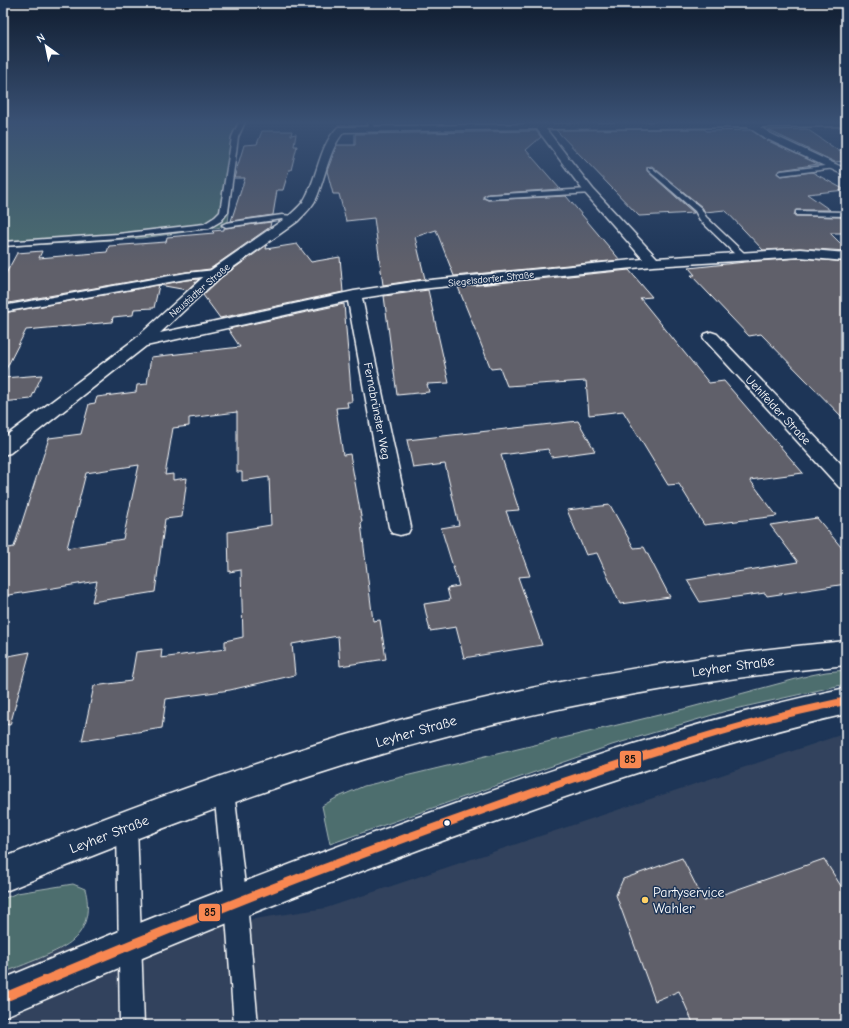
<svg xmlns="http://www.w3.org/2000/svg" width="849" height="1028" font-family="'Comic Neue',sans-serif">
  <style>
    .built { fill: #31425d }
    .green { fill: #4e6e6e; stroke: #a6b6b6 }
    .building { fill: #61616b; stroke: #fff; fill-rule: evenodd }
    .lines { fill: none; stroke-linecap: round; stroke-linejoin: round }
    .service-casing { stroke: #fff; stroke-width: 3 }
    .minor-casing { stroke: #fff; stroke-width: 3 }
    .secondary-casing { stroke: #fff; stroke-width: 3 }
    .service { fill: #1d3557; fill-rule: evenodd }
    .minor { fill: #1d3557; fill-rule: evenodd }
    .secondary { fill: #1d3557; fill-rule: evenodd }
    .bus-1-casing { stroke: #1d3557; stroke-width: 3 }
    .bus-1 { fill: #f88751; fill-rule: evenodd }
    .bus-dot { fill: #fff; stroke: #1d3557; stroke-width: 1.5 }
    .poi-dot { fill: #ffd166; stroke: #1d3557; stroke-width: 1.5 }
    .labels { text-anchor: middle; stroke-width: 3; stroke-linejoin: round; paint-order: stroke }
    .far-street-label { font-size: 10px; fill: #fff; stroke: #1d3557 }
    .street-label { font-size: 12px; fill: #fff; stroke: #1d3557 }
    .near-street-label { font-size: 14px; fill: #fff; stroke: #1d3557 }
    .near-poi-label { font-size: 14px; fill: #fff; stroke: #1d3557; text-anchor: start }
    .line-badge { stroke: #1d3557; stroke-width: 1.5 }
    .pale-badge-label { font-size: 11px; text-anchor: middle; font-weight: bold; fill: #111 }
  </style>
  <rect width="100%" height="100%" fill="#1d3557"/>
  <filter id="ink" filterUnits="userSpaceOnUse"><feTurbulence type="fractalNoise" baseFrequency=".025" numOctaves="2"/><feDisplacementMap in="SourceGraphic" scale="8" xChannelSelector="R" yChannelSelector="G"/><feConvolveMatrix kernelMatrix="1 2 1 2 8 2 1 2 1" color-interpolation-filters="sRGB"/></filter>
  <g filter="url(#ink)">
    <polygon class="built" points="846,733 846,1025 3,1025 3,973 58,949 326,908"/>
    <g class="green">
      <polygon points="3,122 245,122 236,145 228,223 221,224 222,227 142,238 3,247"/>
      <polygon points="846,670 846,684 726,711 612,745 330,844 322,806 336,798 364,786 688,708 811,675 826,672"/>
      <path d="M73 884 85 889C90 907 88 927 73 940 62 951 20 966 3 973V899L17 893Z"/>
    </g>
    <g class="building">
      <polygon points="704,129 707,131 751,130 764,139 818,164 781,170 777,173 781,176 812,172 845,190 807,194 830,210 796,210 794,215 796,216 841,217 846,221 846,233 830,233 846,249 846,251 800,248 763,250 725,210 705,212 702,207 652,166 647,167 647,171 694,213 639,216 556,130"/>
      <polygon points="807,129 846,156 846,161 835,162 768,130"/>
      <polygon points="262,131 292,131 291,135 296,134 294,146 297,146 291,170 289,170 283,190 277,190 273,215 231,221 245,178 234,178 244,145 257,144"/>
      <polygon points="536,131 541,137 526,150 560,189 488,194 483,198 488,200 566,196 620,260 454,276 436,230 415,237 425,279 383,285 374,218 346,221 339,194 333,194 327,171 337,145 355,145 355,134"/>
      <polygon points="271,222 270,227 210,269 186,272 3,304 3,279 17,253 42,251 39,258 107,252 109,246 166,242 167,237 214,233 212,231 224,230 224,228"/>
      <polygon points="297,244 311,262 340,257 343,292 220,318 203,295 222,277 267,245 266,249"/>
      <polygon points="800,258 846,262 846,421 761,334 749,336 691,275 695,275 689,268 745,262"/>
      <polygon points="629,270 652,297 640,298 709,383 724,381 803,473 750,480 777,516 704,525 679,484 668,485 623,411 589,415 586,381 507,386 500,368 491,369 458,287"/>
      <polygon points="199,279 187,290 159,285 154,308 134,309 133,315 113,317 112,322 26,330 3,375 3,313 186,280"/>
      <polygon points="428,290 449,383 427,384 429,392 397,395 384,296"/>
      <path d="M344 304 352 402H347L348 407 336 408 343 455 350 454 362 522 361 523 373 621 380 620 386 659 340 666 338 636 292 644 295 675 230 690 166 699 162 728 82 741 94 686 131 681 136 652 162 649 161 658 225 649V641L243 637 241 570 229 572 228 532 271 525 269 477 242 481V472H237V412L189 418V426L173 428 165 475 173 474V480L187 478 182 517 165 519 155 592 92 602 97 581 3 596V549L14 547 49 438 81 434 89 404 95 403 97 397 136 392 137 385 147 384 151 357 240 347 228 329ZM139 465 123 539 67 548 86 473Z"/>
      <polygon points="42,375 31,399 3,402 3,378"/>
      <polygon points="578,421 595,451 551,457 548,449 501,455 519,510 506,511 530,576 518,577 542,645 464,658 456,627 430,631 424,604 450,600 447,588 459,586 441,528 459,525 445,464 413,468 407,440"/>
      <polygon points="610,505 634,548 644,547 670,597 620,604 597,553 586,555 567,510"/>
      <polygon points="817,518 846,553 846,584 767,596 765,593 700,602 687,580 798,562 770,525"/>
      <polygon points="30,652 10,725 3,724 3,657"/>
      <polygon points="682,858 704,901 824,859 846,894 846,1025 694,1025 679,991 655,1001 616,895 623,879"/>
    </g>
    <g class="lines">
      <g class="service-casing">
        <g id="service">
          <polygon points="239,122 245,122 238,137 228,212 221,221 209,228 118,238 3,246 3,242 118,234 204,224 215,217 220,212 232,137"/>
          <polygon points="368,122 374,122 373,129 369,129"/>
          <polygon points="833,165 835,166 835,168 781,175 778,173 781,171"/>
          <polygon points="648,168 652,168 701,208 706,217 744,253 745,255 744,257 738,257 700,220 695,211 648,170"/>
          <polygon points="589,189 593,191 592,193 488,199 484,197 488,195"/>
          <polygon points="796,211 846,212 846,216 799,215 796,215"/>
          <polygon points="282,215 294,216 298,218 294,220 282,219 226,227 222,225 226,223"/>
          <polygon points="216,270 220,273 219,275 186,279 3,312 3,306 186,273"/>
          <polygon points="224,781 231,784 234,791 247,903 258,1025 234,1025 225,903 214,791 217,784"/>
          <polygon points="127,816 134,819 137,826 144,1025 120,1025 117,826 120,819"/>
        </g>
      </g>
      <g class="minor-casing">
        <g id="minor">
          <path d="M671 122H846V126L760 127 771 134 846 169V176L765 138 748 127 546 129 593 189 657 258 800 249 846 253V261L800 257 653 266 420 289 362 298 411 527 408 533 400 535 392 533 389 527 348 301 146 346 10 453 3 455V438L135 339 211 270 290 215C294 211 299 207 303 202 318 179 318 147 338 127ZM537 129 585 193 643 259 420 281 354 291 160 333 221 276 298 221C305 214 312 207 316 199 325 179 329 148 344 132Z"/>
          <polygon points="711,332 717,334 846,469 846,489 839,487 705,340 703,337 705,334"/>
        </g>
      </g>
      <g class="secondary-casing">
        <g id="secondary">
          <path d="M846 641V665C707 679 569 702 435 739 287 779 144 834 3 892V858C124 810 246 764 371 728 526 683 686 656 846 641Z"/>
          <path d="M846 688V714C733 740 623 776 514 815 402 855 291 897 181 942 122 966 63 992 3 1017V979C155 915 308 856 463 801 589 757 715 715 846 688Z"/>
        </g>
      </g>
      <use href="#service" class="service"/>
      <use href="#minor" class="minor"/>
      <use href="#secondary" class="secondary"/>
      <g class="bus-1-casing">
        <path id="bus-1" d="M846 697V705C815 711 784 718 754 726 670 749 588 778 506 806 397 845 289 885 182 929 122 953 63 978 3 1003V993C155 928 308 868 463 813 559 779 656 745 754 719 784 710 815 704 846 697Z"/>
      </g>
      <use href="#bus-1" class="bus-1"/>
    </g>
  </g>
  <linearGradient id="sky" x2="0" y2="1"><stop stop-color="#101d30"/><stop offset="0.46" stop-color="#3a5174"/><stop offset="1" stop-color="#3a5174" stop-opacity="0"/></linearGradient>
  <rect width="849" height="266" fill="url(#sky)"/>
  <circle class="bus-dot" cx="447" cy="823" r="3.5"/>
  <circle class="poi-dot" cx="645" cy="900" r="4"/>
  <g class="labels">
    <g class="far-street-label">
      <text transform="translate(491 278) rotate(-6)" y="4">Siegelsdorfer Straße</text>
      <text transform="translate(199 290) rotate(-41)" y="4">Neustädter Straße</text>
    </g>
    <g class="street-label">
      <text transform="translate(778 410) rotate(47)" y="4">Uehlfelder Straße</text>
      <text transform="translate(377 411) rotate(79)" y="4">Fernabrünster Weg</text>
    </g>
    <g class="near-street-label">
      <text transform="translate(733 666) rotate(-8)" y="5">Leyher Straße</text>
      <text transform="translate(416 731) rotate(-16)" y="5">Leyher Straße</text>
      <text transform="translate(109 834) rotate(-21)" y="5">Leyher Straße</text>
    </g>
    <g class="near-poi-label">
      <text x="653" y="897">Partyservice<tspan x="653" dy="16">Wahler</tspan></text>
    </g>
  </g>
  <g class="line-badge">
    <rect x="619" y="750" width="23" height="19" rx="4" fill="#f88751"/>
    <rect x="198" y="903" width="23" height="19" rx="4" fill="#f88751"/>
  </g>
  <g class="pale-badge-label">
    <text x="630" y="763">85</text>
    <text x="210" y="916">85</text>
  </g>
  <rect width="849" height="1028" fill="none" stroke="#1d3557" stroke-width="16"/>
  <rect x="8" y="8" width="833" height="1012" fill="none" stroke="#fff" stroke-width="1.5" filter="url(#ink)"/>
  <g transform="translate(46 46) rotate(327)" stroke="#1d3557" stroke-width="3" paint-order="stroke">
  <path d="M0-3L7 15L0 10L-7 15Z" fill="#ffffff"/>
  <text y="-6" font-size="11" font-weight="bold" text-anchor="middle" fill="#ffffff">N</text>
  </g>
</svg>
